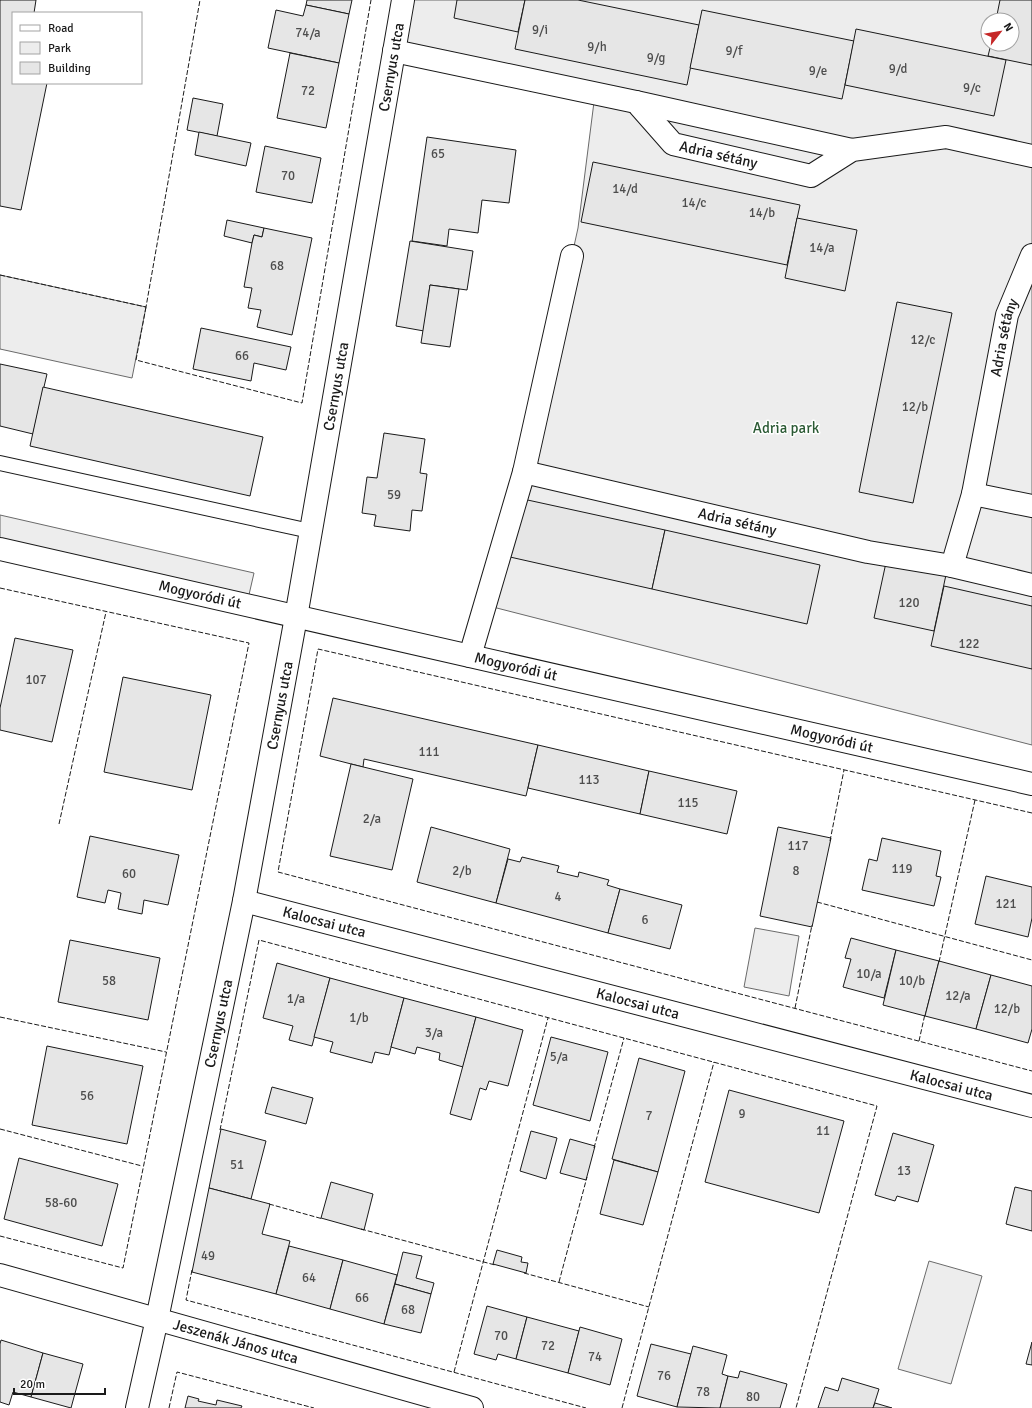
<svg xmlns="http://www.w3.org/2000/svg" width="1032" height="1408" font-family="Signika,sans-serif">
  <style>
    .green { fill: #ededed; stroke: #6a6a6a; fill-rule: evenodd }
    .building { fill: #e6e6e6; stroke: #1a1a1a }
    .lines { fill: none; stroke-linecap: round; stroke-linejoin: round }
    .service-casing { stroke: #1a1a1a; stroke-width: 16 }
    .minor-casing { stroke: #1a1a1a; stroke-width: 24 }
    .tertiary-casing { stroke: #1a1a1a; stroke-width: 24 }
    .service { stroke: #fff; stroke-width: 14 }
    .minor { stroke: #fff; stroke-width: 22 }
    .tertiary { stroke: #fff; stroke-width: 22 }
    .fence { stroke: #1a1a1a; stroke-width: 1; stroke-dasharray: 5 2; stroke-linecap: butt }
    .labels { text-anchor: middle; stroke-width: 3; stroke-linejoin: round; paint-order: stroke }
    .number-label { font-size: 13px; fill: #4d4d4d }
    .street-label { font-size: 15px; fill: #1a1a1a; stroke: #fff }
    .park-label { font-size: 15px; fill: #2b5a34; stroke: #fff }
  </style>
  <rect width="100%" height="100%" fill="#fff"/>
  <g class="green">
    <path d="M403 0H1032V745L485 605 524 472 578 228 595 94 394 51ZM988 20H1012V44H988Z"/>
    <polygon points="0,275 146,307 132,378 0,349"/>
    <polygon points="0,515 254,573 248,599 0,542"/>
    <polygon points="755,928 799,936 789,996 744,987"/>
    <polygon points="929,1261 982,1276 951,1384 898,1369"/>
  </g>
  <g class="building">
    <polygon points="0,0 36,0 34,13 13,13 13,83 47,83 21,210 0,206"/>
    <polygon points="307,0 352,0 349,14 306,5"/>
    <polygon points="457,0 525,0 518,32 454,18"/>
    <polygon points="525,0 578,0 699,25 687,85 515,49"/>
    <polygon points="1000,0 1032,0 1032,65 988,56 991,44 1012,44 1012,20 996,20"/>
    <polygon points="306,5 349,14 339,63 268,48 276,10 303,16"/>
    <polygon points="702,10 854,41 842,99 690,68"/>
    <polygon points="856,29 1006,60 994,116 845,85"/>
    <polygon points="290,53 339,63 326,128 277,118"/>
    <polygon points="193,98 223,104 217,136 187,130"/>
    <polygon points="199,132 251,143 246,166 195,155"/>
    <polygon points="427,137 516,150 509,203 482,200 478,233 449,229 447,246 412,241"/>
    <polygon points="265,146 321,158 312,203 256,192"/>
    <polygon points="593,162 800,205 787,265 581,222"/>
    <polygon points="797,218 857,230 845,291 785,278"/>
    <polygon points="227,220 264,228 262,237 254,235 252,243 224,236"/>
    <polygon points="264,228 312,238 292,335 257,327 261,310 248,308 252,288 244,287 252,243 254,235 262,237"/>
    <polygon points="410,241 473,251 467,290 430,285 424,331 396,326"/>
    <polygon points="430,285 459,289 450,347 421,343"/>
    <polygon points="897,302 952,313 913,503 859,492"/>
    <polygon points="201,328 291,347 286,370 254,363 251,381 193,369"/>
    <polygon points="0,364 47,374 33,434 0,426"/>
    <polygon points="43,387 263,437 250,496 30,446"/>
    <polygon points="384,433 425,439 420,473 427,474 422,511 412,510 410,531 374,526 376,515 362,513 367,477 377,478"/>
    <polygon points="523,499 665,530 652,589 510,557"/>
    <polygon points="665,530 820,565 807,624 652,589"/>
    <polygon points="887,558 947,570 934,631 874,618"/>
    <polygon points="944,586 1032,606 1032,669 931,646"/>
    <polygon points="15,638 73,650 52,742 0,730 0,708"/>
    <polygon points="123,677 211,695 192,790 104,772"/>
    <polygon points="333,698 538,745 526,796 364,759 363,767 320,756"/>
    <polygon points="538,745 649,771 640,814 528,788"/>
    <polygon points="351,764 413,779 392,870 330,856"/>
    <polygon points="649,771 737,791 727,834 640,814"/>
    <polygon points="431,827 510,849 496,903 417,882"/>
    <polygon points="778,827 831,838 812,927 760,916"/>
    <polygon points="90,836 179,855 168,905 144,900 142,914 118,909 121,893 108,890 105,903 77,897"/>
    <polygon points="882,838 941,851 936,876 941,877 934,906 862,890 869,859 877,861"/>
    <polygon points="522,857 559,866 557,872 578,877 579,872 609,880 607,885 620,889 608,933 496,903 508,859 520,862"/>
    <polygon points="986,876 1032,887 1032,918 1028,937 975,924"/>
    <polygon points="620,889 682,905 670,949 608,933"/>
    <polygon points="851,938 896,950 884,998 843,987 851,959 845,958"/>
    <polygon points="70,940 160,958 148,1020 58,1002"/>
    <polygon points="896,950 939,961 925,1016 883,1005"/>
    <polygon points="939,961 991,975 976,1029 925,1016"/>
    <polygon points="277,963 330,978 312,1046 289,1040 293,1026 263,1018"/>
    <polygon points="991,975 1032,986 1032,1029 1028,1043 976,1029"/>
    <polygon points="330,978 404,998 389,1055 375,1052 372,1063 330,1052 333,1042 314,1037"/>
    <polygon points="404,998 476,1017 463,1067 439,1060 440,1053 417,1047 415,1054 391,1047"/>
    <polygon points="476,1017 523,1030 508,1086 489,1081 486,1090 480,1088 471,1120 450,1114"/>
    <polygon points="551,1037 608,1052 590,1121 533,1105"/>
    <polygon points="47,1046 143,1066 127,1144 32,1125"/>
    <polygon points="639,1058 685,1071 658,1172 612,1159"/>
    <polygon points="272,1087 313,1098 306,1124 265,1113"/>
    <polygon points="729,1090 844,1121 819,1213 705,1182"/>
    <polygon points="221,1129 266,1141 251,1199 209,1188"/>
    <polygon points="531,1131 557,1138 546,1179 520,1171"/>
    <polygon points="893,1133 934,1145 918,1202 897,1196 895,1201 875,1195"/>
    <polygon points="570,1139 595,1146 586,1180 560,1173"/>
    <polygon points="19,1158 118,1184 102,1246 4,1219"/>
    <polygon points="614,1160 658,1172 643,1225 600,1214"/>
    <polygon points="331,1182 373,1194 364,1230 321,1218"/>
    <polygon points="1015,1187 1032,1191 1032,1231 1006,1224"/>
    <polygon points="209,1188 270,1204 262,1234 290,1241 276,1294 192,1272"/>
    <polygon points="289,1246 343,1260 330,1309 276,1294"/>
    <polygon points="497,1250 522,1257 521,1262 528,1263 526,1273 493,1264"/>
    <polygon points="403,1252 422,1256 416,1278 434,1283 431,1294 395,1284"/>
    <polygon points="343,1260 397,1275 384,1324 330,1309"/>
    <polygon points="395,1284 431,1294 421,1333 384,1324"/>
    <polygon points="487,1306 527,1317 516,1359 498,1354 496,1360 474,1354"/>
    <polygon points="527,1317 579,1331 568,1373 516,1359"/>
    <polygon points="580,1327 622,1339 610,1385 568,1373"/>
    <polygon points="1,1340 43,1353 31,1397 13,1392 9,1405 0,1402 0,1344"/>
    <polygon points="1032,1342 1032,1365 1026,1364"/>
    <polygon points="651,1344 691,1354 677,1407 637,1396"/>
    <polygon points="693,1346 727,1355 722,1374 728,1376 720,1408 677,1407"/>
    <polygon points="43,1353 83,1364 71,1408 31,1397"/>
    <polygon points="740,1371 787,1384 780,1408 720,1408 728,1376 738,1378"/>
    <polygon points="842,1378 879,1389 873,1408 818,1408 825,1387 838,1391"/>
    <polygon points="188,1396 199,1399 198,1401 216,1405 217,1400 242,1406 241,1408 185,1408"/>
    <polygon points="875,1403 892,1408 873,1408"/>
  </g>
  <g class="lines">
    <g class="service-casing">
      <polyline id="service" points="0,463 310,531"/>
    </g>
    <g class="minor-casing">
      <g id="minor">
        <path id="s1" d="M394 51 636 102 673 144 811 176 852 150 946 137 1032 156"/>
        <polyline points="636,102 852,150"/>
        <path id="s2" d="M524 472 868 552 952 566 973 494 1007 315 1032 255"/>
        <polyline points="973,494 1032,506"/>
        <polyline points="952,566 1032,585"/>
        <polyline points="470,656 524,472 572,256"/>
        <path id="s3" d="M244 901 1032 1106"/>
        <path id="s4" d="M0 1275 472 1408"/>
        <path id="s5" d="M137 1408 157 1319 244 901 296 617 403 0"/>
      </g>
    </g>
    <g class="tertiary-casing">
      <g id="tertiary">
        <path id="s6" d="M0 549 1032 784"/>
      </g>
    </g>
    <use href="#service" class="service"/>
    <use href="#minor" class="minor"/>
    <use href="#tertiary" class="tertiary"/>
    <g class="fence">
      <polyline points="0,275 146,307 200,0"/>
      <polyline points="146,307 136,360 302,403 371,0"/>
      <polyline points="0,588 249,643 123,1268 0,1236"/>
      <polyline points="1032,813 318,649 278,872 1032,1071"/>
      <polyline points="59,824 106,612"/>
      <polyline points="830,841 844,770"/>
      <polyline points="817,902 1032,960"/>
      <polyline points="939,962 975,800"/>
      <polyline points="795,1008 812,925"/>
      <polyline points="0,1017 166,1052"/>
      <polyline points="919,1041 925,1014"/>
      <polyline points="0,1129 142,1166"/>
      <polyline points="220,1130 259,940 877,1106 796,1408"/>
      <polyline points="594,1148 624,1038"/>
      <polyline points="269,1204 323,1219"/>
      <polyline points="361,1229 495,1265"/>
      <polyline points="192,1270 186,1300 586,1408"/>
      <polyline points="524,1273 649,1307"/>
      <polyline points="559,1282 587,1177"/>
      <polyline points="454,1372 548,1018"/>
      <polyline points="169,1408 177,1372 314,1408"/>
      <polyline points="622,1408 714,1062"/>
    </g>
  </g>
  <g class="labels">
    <g class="number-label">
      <text x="540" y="34">9/i</text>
      <text x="308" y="37">74/a</text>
      <text x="597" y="51">9/h</text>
      <text x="734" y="55">9/f</text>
      <text x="656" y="62">9/g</text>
      <text x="898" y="73">9/d</text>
      <text x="818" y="75">9/e</text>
      <text x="972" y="92">9/c</text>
      <text x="308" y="95">72</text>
      <text x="438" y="158">65</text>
      <text x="288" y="180">70</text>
      <text x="625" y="193">14/d</text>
      <text x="694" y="207">14/c</text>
      <text x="762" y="217">14/b</text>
      <text x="822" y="252">14/a</text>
      <text x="277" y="270">68</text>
      <text x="923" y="344">12/c</text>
      <text x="242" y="360">66</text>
      <text x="915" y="411">12/b</text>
      <text x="394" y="499">59</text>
      <text x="909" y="607">120</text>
      <text x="969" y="648">122</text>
      <text x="36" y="684">107</text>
      <text x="429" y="756">111</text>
      <text x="589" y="784">113</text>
      <text x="688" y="807">115</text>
      <text x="372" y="823">2/a</text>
      <text x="798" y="850">117</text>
      <text x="902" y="873">119</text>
      <text x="462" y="875">2/b</text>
      <text x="796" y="875">8</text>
      <text x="129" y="878">60</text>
      <text x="558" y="901">4</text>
      <text x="1006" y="908">121</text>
      <text x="645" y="924">6</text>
      <text x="869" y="978">10/a</text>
      <text x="109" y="985">58</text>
      <text x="912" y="985">10/b</text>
      <text x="958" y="1000">12/a</text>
      <text x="296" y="1003">1/a</text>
      <text x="1007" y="1013">12/b</text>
      <text x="359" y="1022">1/b</text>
      <text x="434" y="1037">3/a</text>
      <text x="559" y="1061">5/a</text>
      <text x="87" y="1100">56</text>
      <text x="742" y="1118">9</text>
      <text x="649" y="1120">7</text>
      <text x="823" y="1135">11</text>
      <text x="237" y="1169">51</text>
      <text x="904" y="1175">13</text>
      <text x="61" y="1207">58-60</text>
      <text x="208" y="1260">49</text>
      <text x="309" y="1282">64</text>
      <text x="362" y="1302">66</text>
      <text x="408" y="1314">68</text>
      <text x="501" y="1340">70</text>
      <text x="548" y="1350">72</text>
      <text x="595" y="1361">74</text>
      <text x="664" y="1380">76</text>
      <text x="703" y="1396">78</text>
      <text x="753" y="1401">80</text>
    </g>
    <g class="street-label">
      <text dy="5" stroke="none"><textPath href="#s5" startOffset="1365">Csernyus utca</textPath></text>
      <text dy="5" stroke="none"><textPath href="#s1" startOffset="350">Adria sétány</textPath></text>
      <text dy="5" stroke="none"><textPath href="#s2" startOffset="673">Adria sétány</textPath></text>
      <text dy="5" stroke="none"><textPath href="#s5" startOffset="1041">Csernyus utca</textPath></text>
      <text dy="5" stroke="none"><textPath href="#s2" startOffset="219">Adria sétány</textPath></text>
      <text dy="5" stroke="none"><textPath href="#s6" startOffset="205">Mogyoródi út</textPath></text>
      <text dy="5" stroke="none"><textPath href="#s6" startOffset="529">Mogyoródi út</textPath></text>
      <text dy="5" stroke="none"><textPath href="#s5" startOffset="717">Csernyus utca</textPath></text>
      <text dy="5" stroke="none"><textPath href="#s6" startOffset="853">Mogyoródi út</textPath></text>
      <text dy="5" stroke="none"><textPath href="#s3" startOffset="83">Kalocsai utca</textPath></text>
      <text dy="5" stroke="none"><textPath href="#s3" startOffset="407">Kalocsai utca</textPath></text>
      <text dy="5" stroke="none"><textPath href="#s5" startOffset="393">Csernyus utca</textPath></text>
      <text dy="5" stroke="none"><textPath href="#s3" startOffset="731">Kalocsai utca</textPath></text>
      <text dy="5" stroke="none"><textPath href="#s4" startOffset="245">Jeszenák János utca</textPath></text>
    </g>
    <g class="park-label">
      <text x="786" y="433">Adria park</text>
    </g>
  </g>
  <rect x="12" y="12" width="130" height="72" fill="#ffffff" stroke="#a3a3a3"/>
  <rect x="20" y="25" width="20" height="6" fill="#ffffff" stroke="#a3a3a3"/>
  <text x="48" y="32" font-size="12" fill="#1a1a1a">Road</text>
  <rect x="20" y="42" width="20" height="12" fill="#ededed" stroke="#a3a3a3"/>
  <text x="48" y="52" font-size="12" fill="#1a1a1a">Park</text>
  <rect x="20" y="62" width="20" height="12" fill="#e6e6e6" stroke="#a3a3a3"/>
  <text x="48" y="72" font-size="12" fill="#1a1a1a">Building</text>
  <g transform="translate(1000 32) rotate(59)"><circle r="19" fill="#ffffff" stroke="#a3a3a3"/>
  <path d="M0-3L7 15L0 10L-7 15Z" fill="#c62828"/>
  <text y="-6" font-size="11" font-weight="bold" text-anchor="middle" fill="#1a1a1a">N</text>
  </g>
  <path d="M14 1388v6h91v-6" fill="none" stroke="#1a1a1a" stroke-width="2"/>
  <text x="20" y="1388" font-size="12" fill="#1a1a1a" stroke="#ffffff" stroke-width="3" paint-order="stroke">20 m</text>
</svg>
